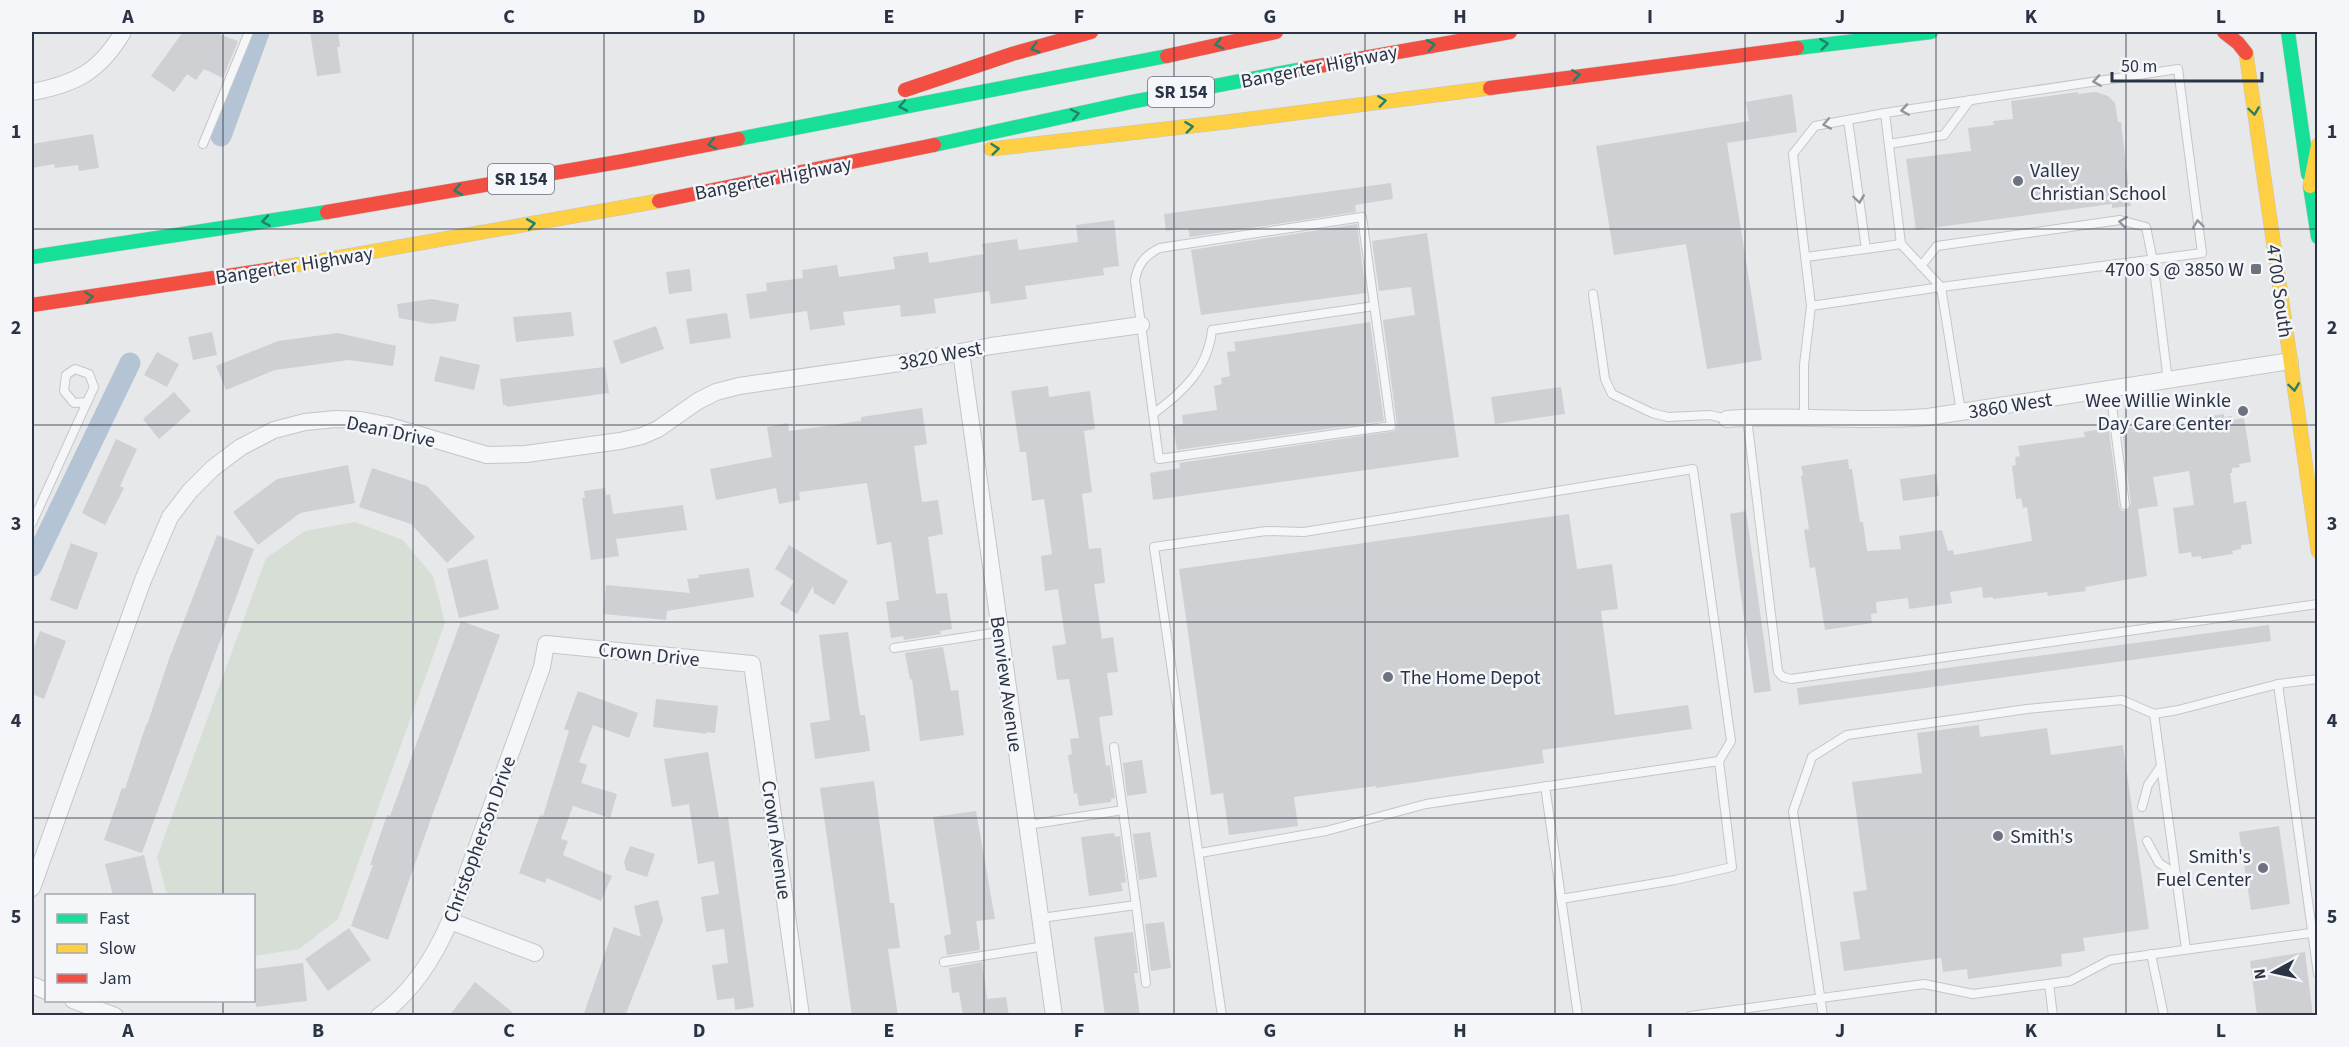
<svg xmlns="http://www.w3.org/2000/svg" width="2349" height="1047" font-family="'Source Sans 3',sans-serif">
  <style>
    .green { fill: #d6ded6 }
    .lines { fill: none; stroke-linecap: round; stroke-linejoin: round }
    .canal { stroke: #b4c4d5; stroke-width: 21 }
    .building { fill: #ced0d3 }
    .lane-casing { stroke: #c4c6c8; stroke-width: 10 }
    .street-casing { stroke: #c4c6c8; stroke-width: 18 }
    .fast-casing { stroke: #c4c6c8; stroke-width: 15 }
    .slow-casing { stroke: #c4c6c8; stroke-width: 15 }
    .jam-casing { stroke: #c4c6c8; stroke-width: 15 }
    .lane { stroke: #f5f6f7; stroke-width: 8 }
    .street { stroke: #f5f6f7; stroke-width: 16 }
    .fast { stroke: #16e098; stroke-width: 14 }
    .slow { stroke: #ffcf43; stroke-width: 14 }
    .jam { stroke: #f24e42; stroke-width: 14 }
    .oneway { stroke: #22816a }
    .oneway2 { stroke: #90959e }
    .grid { fill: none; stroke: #2b3445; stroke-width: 1.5; stroke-opacity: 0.55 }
    .poi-dot { fill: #6c737f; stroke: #f4f6f9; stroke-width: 2 }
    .labels { text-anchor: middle; stroke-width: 5; stroke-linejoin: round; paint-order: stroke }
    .shield { fill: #f4f6f9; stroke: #676e7b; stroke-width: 1.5 }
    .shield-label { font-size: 18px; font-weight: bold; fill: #2b3445 }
    .street-label { font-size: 20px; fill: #2b3445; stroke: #f4f6f9 }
    .poi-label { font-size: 20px; fill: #2b3445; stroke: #f4f6f9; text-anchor: start }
    .neatline { fill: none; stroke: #2b3445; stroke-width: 2 }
    .grid-label { font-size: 20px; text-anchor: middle; font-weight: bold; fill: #2b3445 }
  </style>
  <rect width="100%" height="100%" fill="#e6e8ea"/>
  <polygon class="green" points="355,522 403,540 433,576 445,623 338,919 299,949 254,956 254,896 167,895 157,857 266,558 305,531"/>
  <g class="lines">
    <g class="canal">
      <polyline points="221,136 259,32"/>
      <polyline points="32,566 130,363"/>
    </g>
  </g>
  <g class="building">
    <polygon points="183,32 213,32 238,41 223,78 204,69 196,80 187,74 174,92 151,76"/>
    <polygon points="310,32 338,32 340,47 337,47 341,73 317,76"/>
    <polygon points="2078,92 2078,94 2096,92 2108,96 2115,103 2118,122 2121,122 2131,206 2112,208 2112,204 1916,230 1906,159 1971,151 1968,128 1994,125 1993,121 2013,119 2011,101"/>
    <polygon points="1792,94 1797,132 1727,143 1762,360 1707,369 1686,244 1614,255 1596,146 1749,121 1746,102"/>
    <polygon points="93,134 99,168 79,171 78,165 55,168 54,164 32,168 32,144"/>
    <polygon points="1391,183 1393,199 1355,205 1356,212 1190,237 1188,228 1166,231 1164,214"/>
    <polygon points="1114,220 1119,266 1103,268 1104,275 1025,286 1027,299 991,304 989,291 934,299 936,313 901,317 900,305 843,312 845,325 810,330 807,311 750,319 746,294 767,291 766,283 803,278 802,270 837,265 839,277 895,269 893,257 928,252 929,263 984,254 982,244 1017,239 1019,250 1078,242 1076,225"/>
    <polygon points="1357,224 1366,293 1201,315 1191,250"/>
    <polygon points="1427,233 1459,457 1153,500 1150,473 1180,468 1179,463 1395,431 1397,425 1383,320 1415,315 1411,287 1379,291 1372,241"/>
    <polygon points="690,269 692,291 669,294 666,272"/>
    <polygon points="432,299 459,304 456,321 432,324 399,318 397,304"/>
    <polygon points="571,312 574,336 516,342 513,317"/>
    <polygon points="727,313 731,338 690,344 686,319"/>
    <polygon points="1370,322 1384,421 1177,450 1173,425 1183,424 1182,415 1217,410 1214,386 1222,384 1221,378 1230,376 1227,352 1236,351 1234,342"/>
    <polygon points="656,326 664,349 621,364 613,341"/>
    <polygon points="212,332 217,355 193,360 188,337"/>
    <polygon points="338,333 396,346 393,366 349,360 275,370 226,390 216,366 278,341"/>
    <polygon points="157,352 179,364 167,387 144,375"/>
    <polygon points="440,356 480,365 474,390 434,381"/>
    <polygon points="605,367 609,393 507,407 506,405 503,405 500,379"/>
    <polygon points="1048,386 1049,397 1090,391 1095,429 1084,431 1092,492 1082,494 1089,549 1101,548 1105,583 1094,584 1102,639 1113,637 1118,672 1107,673 1113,715 1099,717 1106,766 1110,765 1115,798 1111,799 1111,802 1079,806 1077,793 1074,794 1068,755 1072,754 1070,739 1079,738 1069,679 1057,680 1052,646 1066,644 1058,589 1045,591 1041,556 1052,554 1044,499 1032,501 1026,452 1020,452 1011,391"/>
    <polygon points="1561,387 1565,414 1495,424 1491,397"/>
    <polygon points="174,392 191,411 159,439 143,419"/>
    <polygon points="922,408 927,444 914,446 922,502 938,500 943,534 928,537 936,594 947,593 952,629 940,631 941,634 904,640 903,636 891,638 886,602 899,600 891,542 877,545 867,483 799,492 800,500 779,504 776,488 716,500 710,469 772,457 767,427 788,423 789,431 861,421 861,417"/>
    <polygon points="2224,414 2224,417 2232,416 2232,420 2244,418 2251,462 2239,464 2240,467 2232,468 2232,473 2230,473 2234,503 2246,501 2252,544 2241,545 2241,549 2232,551 2233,554 2201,559 2201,556 2192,557 2191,552 2179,554 2173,508 2194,505 2189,471 2153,477 2158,506 2138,509 2147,576 2085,587 2086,591 2048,596 2047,592 1993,599 1993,597 1983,598 1982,587 1950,592 1952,603 1909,609 1908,598 1876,602 1877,613 1871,614 1872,623 1825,630 1815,567 1810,568 1804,530 1809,529 1801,476 1803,475 1801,466 1848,459 1849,469 1852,469 1860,522 1863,522 1867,551 1901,549 1899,536 1942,530 1948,551 1953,550 1954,555 2032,541 2027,507 2023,508 2021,498 2016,499 2012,466 2016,465 2015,457 2020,456 2018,446 2085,437 2084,432 2101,429 2102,432 2109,431 2119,506 2122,511 2126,511 2131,504 2122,429 2147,425 2148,432 2182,427 2182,424 2192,423 2191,419"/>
    <polygon points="116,439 137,449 120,486 124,488 105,525 82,513"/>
    <polygon points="348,465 355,503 300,513 258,545 233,512 277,479"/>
    <polygon points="372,468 427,486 475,537 447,563 411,524 359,507"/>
    <polygon points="1936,474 1939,496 1903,501 1900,479"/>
    <polygon points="605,488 606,495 610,494 613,514 683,505 687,530 616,539 619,556 591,560 582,498 585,498 584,491"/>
    <polygon points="1746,511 1771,691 1754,693 1730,514"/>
    <polygon points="1569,514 1577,569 1612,564 1618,609 1601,611 1615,715 1688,705 1692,729 1542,750 1544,763 1376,788 1376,786 1294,797 1298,826 1229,835 1223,793 1211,795 1179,569"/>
    <polygon points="217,535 254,549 142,853 104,840 122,788 125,789 146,725 147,725 169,659"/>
    <polygon points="71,543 98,553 77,610 50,600"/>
    <polygon points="789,545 848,581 834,605 814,593 813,586 797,614 780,604 794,581 775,569"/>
    <polygon points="487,559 499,609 459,618 447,569"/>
    <polygon points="749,568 754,597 667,611 666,620 603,614 606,585 690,593 687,579 699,578 698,575"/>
    <polygon points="461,621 500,635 433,813 388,940 351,926 373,865 370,865 387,815 390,816"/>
    <polygon points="2269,625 2271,641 1799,705 1797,688"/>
    <polygon points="40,631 66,641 44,699 32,694 32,652"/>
    <polygon points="848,632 860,715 865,715 870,751 815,759 810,723 830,720 819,635"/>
    <polygon points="943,647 951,691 958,690 964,735 920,741 912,679 910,680 905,653"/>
    <polygon points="578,691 638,713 629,738 593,725 579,762 587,765 581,783 617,794 610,818 573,806 561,839 568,841 563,855 612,876 601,901 547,878 545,883 519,873 540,815 543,816 569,731 564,729"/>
    <polygon points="656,699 718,706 715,733 706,732 707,734 653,727"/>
    <polygon points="1979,725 1980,737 2047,728 2051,755 2123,745 2149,929 2083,938 2085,951 2061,954 2062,966 1968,979 1967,969 1943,972 1941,958 1844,971 1840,942 1860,939 1853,892 1867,890 1852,782 1922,773 1917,733"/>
    <polygon points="708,752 719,818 728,817 754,1007 735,1010 734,998 717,1000 712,965 728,963 724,929 706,932 701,897 719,894 714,861 698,864 689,804 672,807 664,759"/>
    <polygon points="1142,760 1147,793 1127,796 1123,763"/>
    <polygon points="874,781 890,903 894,903 900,948 888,949 898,1016 852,1016 820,788"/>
    <polygon points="976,811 995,919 976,921 980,950 947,955 944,936 951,934 933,817"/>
    <polygon points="2279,826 2290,904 2251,910 2239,832"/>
    <polygon points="1150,832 1157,877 1139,880 1133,834"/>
    <polygon points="1114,833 1115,837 1120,836 1126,882 1121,883 1123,891 1089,896 1081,837"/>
    <polygon points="630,846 655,854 647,877 626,870 624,862"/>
    <polygon points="144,855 154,896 113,896 105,864"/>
    <polygon points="658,900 663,920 625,1016 583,1016 614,927 641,937 634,906"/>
    <polygon points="1164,922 1171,968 1151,971 1145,924"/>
    <polygon points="349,928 371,960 328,991 305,959"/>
    <polygon points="1133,932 1138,973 1134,973 1140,1016 1105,1016 1094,937"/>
    <polygon points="2305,952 2313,1016 2257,1016 2250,961"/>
    <polygon points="982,962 987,999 1006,997 1009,1016 963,1016 959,992 952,993 949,968"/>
    <polygon points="303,963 307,1001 256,1007 254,969"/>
    <polygon points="475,982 517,1016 449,1016"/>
  </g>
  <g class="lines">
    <g class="lane-casing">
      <g id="lane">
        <polyline points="203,144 249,32"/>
        <polyline points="1889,144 1944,135 1970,100"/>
        <path d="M1362 217 1391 426 1159 459 1135 280C1138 264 1145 255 1160 248Z"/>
        <polyline points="1866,249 1901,244"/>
        <polyline points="1806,257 1866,249 1848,120"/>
        <polyline points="1921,266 1937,246 2120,220 2146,227 2153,261 2168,381"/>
        <polyline points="1941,287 1901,244 1885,113 2178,69 2202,253 1941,287 1961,412"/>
        <polyline points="1593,294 1605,379 1612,394 1652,413 1668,417 1710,415 1727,419"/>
        <polyline points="1811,306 1941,287"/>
        <polyline points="2110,390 2125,505"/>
        <path d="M1153 414C1183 392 1208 369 1212 330L1374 306"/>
        <polyline points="1804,417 1804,365 1811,306 1793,154 1815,126 1885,113"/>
        <polyline points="1747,418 1778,672 1783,677 1791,679 2318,604"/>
        <polyline points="32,523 94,387 89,374 75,369 66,375 64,391 74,403 87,402"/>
        <polyline points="894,648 1000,632"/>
        <polyline points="2318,679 2278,684 2318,974"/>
        <polyline points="2154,714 2186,949"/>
        <polyline points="1545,786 1578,1016"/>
        <polyline points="2142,807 2148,785 2161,766"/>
        <polyline points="1028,825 1123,810"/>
        <polyline points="2147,841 2159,863 2176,874"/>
        <polyline points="1200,853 1326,831 1426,804 1719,761"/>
        <polyline points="1136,905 1146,983"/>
        <polyline points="1041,918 1136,905 1114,747"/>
        <polyline points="2151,954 2164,1016"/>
        <polyline points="944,962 1045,946"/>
        <polyline points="2049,984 2053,1016"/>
        <polyline points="1222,1016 1154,547 1266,531 1304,532 1693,469 1731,741 1719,761 1732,867 1675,880 1561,899"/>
        <polyline points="1690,1016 1924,984 1973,994 2070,981 2110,960 2318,932"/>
        <polyline points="1823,1016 1793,811 1812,757 1847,735 2027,709 2122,700 2154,714 2178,710 2278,684"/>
      </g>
    </g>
    <g class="street-casing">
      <g id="street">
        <path d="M32 92C76 84 100 71 123 32"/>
        <polyline points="961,352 1054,1016"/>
        <path d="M1727 419C1794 414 1861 423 1928 417L2290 361"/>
        <polyline points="32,888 143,580 170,517 190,491 213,468 241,447 274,430 305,422 336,419 361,420 386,425 487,455 526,454 620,441 642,436 658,429 698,401 716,392 739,386 914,361 991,346 1141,325"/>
        <polyline points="450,921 535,953"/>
        <polyline points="32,985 46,991"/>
        <polyline points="73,1000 115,1016"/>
        <path d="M379 1016C413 992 434 958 450 921L542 667 546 644 752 664 801 1016"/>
      </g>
    </g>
    <g class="fast-casing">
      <g id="fast">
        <polyline points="2288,32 2308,174"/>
        <polyline points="1797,48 1931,32"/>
        <polyline points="738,139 1167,56"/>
        <polyline points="934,145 1131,102 1302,69"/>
        <polyline points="2310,186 2318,237"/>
        <polyline points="32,257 327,212"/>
      </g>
    </g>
    <g class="slow-casing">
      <g id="slow">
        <polyline points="2246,53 2318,551"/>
        <polyline points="991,149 1226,122 1490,88"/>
        <polyline points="2310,186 2318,145"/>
        <polyline points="273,269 659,201"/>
      </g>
    </g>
    <g class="jam-casing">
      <g id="jam">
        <polyline points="2224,32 2238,43 2246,53"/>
        <polyline points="1167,56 1276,32"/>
        <polyline points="1302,69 1510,32"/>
        <polyline points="1490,88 1797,48"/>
        <polyline points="905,90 1012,54 1091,32"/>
        <polyline points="659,201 934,145"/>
        <polyline points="327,212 624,161 738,139"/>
        <polyline points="32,305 273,269"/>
      </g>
    </g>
    <use href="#lane" class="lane"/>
    <use href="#street" class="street"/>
    <use href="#fast" class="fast"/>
    <use href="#slow" class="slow"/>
    <use href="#jam" class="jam"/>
  </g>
  <defs><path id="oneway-chevron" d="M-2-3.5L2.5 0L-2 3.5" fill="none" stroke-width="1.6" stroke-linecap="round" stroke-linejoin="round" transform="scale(1.5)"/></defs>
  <g class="oneway">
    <use href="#oneway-chevron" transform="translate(1219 44) rotate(167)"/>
    <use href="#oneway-chevron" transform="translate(1824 44) rotate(-7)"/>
    <use href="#oneway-chevron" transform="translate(1431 45) rotate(-10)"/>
    <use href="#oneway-chevron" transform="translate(1035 48) rotate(164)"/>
    <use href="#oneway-chevron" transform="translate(1576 75) rotate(-8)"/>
    <use href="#oneway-chevron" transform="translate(1382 101) rotate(-8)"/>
    <use href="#oneway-chevron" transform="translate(903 106) rotate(169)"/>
    <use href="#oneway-chevron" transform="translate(2254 111) rotate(82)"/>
    <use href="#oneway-chevron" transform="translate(1075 114) rotate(-12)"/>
    <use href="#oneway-chevron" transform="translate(1189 127) rotate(-7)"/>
    <use href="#oneway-chevron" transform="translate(712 144) rotate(169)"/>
    <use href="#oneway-chevron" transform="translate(995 149) rotate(-6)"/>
    <use href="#oneway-chevron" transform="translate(458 190) rotate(170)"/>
    <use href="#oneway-chevron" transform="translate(266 221) rotate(171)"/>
    <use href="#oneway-chevron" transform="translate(531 224) rotate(-10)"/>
    <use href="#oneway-chevron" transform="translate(89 297) rotate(-8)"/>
    <use href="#oneway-chevron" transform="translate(2294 387) rotate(82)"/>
  </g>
  <g class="oneway2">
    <use href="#oneway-chevron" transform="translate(2097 81) rotate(171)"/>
    <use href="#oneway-chevron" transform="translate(1905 110) rotate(171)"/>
    <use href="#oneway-chevron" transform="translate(1827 124) rotate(169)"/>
    <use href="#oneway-chevron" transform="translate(1859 199) rotate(82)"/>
    <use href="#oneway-chevron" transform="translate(2123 222) rotate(-172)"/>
    <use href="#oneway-chevron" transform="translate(2198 224) rotate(-97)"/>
  </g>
  <path class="grid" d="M223 32V896M413 32V1016M604 32V1016M794 32V1016M984 32V1016M1174 32V1016M1365 32V1016M1555 32V1016M1745 32V1016M1936 32V1016M2126 32V1016M32 229H2318M32 425H2318M32 622H2318M32 818H2318M223 1000V1016"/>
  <g class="poi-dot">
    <circle cx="2018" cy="181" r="6"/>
    <rect x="2250" y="263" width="12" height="12" rx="3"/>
    <circle cx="2243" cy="411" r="6"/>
    <circle cx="1388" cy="677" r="6"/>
    <circle cx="1998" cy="836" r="6"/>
    <circle cx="2263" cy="868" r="6"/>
  </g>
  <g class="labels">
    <g class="shield">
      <rect x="1148" y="77" width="66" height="30" rx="4.5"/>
      <rect x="488" y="164" width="66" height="30" rx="4.5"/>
    </g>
    <g class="shield-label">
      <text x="1181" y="98">SR 154</text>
      <text x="521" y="185">SR 154</text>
    </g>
    <g class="street-label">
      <text transform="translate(1319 66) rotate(-11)" y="7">Bangerter Highway</text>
      <text transform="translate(773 178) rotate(-11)" y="7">Bangerter Highway</text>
      <text transform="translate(294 265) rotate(-9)" y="7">Bangerter Highway</text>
      <text transform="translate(2280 291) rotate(82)" y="7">4700 South</text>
      <text transform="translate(940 355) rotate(-11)" y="7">3820 West</text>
      <text transform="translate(2010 405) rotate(-9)" y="7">3860 West</text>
      <text transform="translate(391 431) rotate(12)" y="7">Dean Drive</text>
      <text transform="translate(649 654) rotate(6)" y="7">Crown Drive</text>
      <text transform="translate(1007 684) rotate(82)" y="7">Benview Avenue</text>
      <text transform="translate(479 839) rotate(-70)" y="7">Christopherson Drive</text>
      <text transform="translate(777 840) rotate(82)" y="7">Crown Avenue</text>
    </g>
    <g class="poi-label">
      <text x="2030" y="177">Valley<tspan x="2030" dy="23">Christian School</tspan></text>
      <text x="2244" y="276" text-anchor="end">4700 S @ 3850 W</text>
      <text x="2231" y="407" text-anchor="end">Wee Willie Winkle<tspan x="2231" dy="23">Day Care Center</tspan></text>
      <text x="1400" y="684">The Home Depot</text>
      <text x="2010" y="843">Smith's</text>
      <text x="2251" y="863" text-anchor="end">Smith's<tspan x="2251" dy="23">Fuel Center</tspan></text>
    </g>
  </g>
  <rect width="2349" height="1047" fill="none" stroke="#f4f6f9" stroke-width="66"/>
  <rect x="45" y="894" width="210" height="108" fill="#f4f6f9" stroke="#a4a8b1" stroke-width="1.5"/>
  <rect x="57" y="914" width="30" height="9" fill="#16e098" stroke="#a4a8b1" stroke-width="1.5"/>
  <text x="99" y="924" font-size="18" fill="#2b3445">Fast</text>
  <rect x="57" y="944" width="30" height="9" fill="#ffcf43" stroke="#a4a8b1" stroke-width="1.5"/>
  <text x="99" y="954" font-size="18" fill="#2b3445">Slow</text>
  <rect x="57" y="974" width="30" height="9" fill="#f24e42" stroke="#a4a8b1" stroke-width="1.5"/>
  <text x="99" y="984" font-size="18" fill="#2b3445">Jam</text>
  <g transform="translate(2274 972) rotate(262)" stroke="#f4f6f9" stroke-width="4.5" paint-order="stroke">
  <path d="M0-4.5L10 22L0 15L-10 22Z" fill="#2b3445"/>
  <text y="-9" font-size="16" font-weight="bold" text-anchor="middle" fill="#2b3445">N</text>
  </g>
  <path d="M2112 72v9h150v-9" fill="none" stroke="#2b3445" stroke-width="3"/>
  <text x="2121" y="72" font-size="18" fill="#2b3445" stroke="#f4f6f9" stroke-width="4.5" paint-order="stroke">50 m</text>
  <rect x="33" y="33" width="2283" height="981" class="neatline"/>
  <g class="grid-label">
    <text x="128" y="23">A</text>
    <text x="318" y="23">B</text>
    <text x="509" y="23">C</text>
    <text x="699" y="23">D</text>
    <text x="889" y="23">E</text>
    <text x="1079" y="23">F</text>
    <text x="1270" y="23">G</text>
    <text x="1460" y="23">H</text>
    <text x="1650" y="23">I</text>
    <text x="1840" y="23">J</text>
    <text x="2031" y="23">K</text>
    <text x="2221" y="23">L</text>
    <text x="16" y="138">1</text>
    <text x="2332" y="138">1</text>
    <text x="16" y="334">2</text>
    <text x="2332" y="334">2</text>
    <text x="16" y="530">3</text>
    <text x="2332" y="530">3</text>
    <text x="16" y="727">4</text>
    <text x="2332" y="727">4</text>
    <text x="16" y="923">5</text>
    <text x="2332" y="923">5</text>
    <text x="128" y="1037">A</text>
    <text x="318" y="1037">B</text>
    <text x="509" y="1037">C</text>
    <text x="699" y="1037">D</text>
    <text x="889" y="1037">E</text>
    <text x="1079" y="1037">F</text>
    <text x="1270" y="1037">G</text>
    <text x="1460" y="1037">H</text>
    <text x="1650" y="1037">I</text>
    <text x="1840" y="1037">J</text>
    <text x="2031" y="1037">K</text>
    <text x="2221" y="1037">L</text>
  </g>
</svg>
